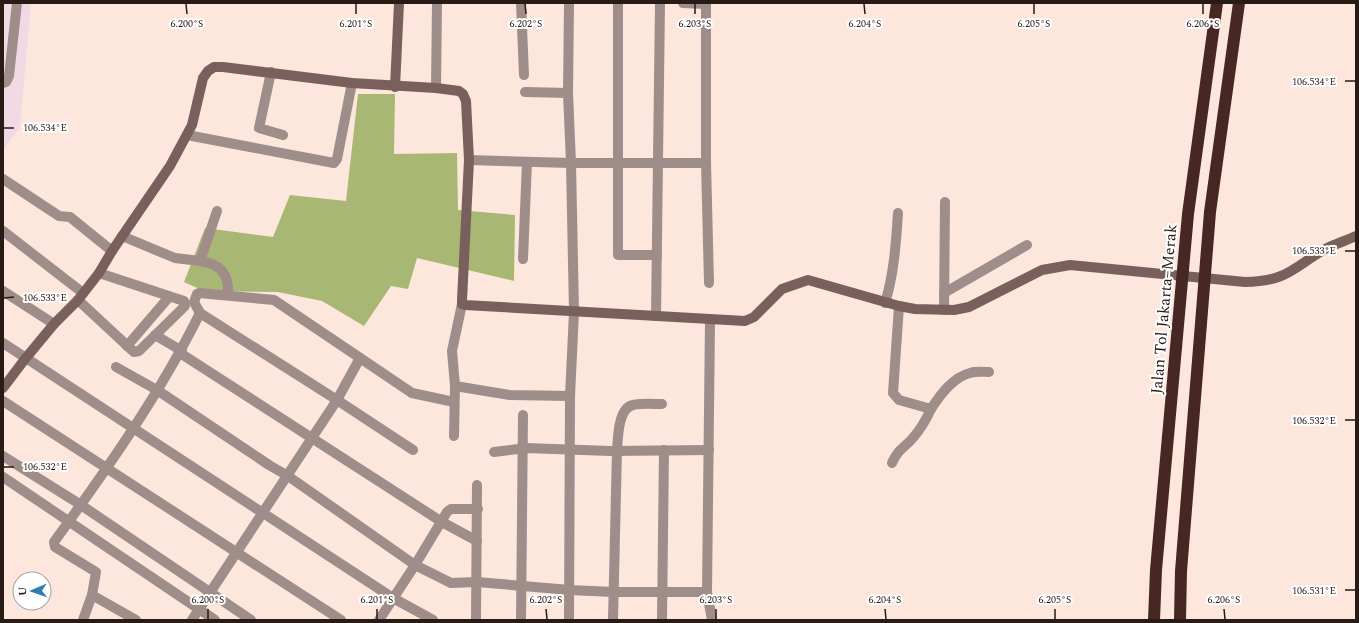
<svg xmlns="http://www.w3.org/2000/svg" width="1359" height="623" font-family="Spectral,serif">
  <style>
    .industrial { fill: #f2dae5 }
    .forest { fill: #a8b874 }
    .lines { fill: none; stroke-linecap: round; stroke-linejoin: round }
    .street { stroke: #9f8d8a; stroke-width: 10 }
    .secondary { stroke: #79605d; stroke-width: 10 }
    .highway { stroke: #462723; stroke-width: 12 }
    .ticks { fill: none; stroke: #281a14; stroke-width: 1.5 }
    .labels { text-anchor: middle; stroke-width: 4; stroke-linejoin: round; paint-order: stroke }
    .street-label { font-size: 16px; fill: #281a14; stroke: #fff }
    .ticks-label { font-size: 10px; text-anchor: middle; fill: #281a14; stroke: #fff; stroke-width: 4; stroke-linejoin: round; paint-order: stroke }
  </style>
  <rect width="100%" height="100%" fill="#fde6dc"/>
  <polygon class="industrial" points="3,3 31,3 20,128 3,149"/>
  <polygon class="forest" points="358,94 395,94 394,154 457,153 458,210 515,215 514,281 417,258 408,289 391,286 364,326 322,301 278,292 204,291 184,282 205,228 273,237 290,195 346,201"/>
  <g class="lines">
    <g class="street">
      <polyline points="521,3 524,75"/>
      <polyline points="569,3 568,93 571,163 574,312 570,396 569,620"/>
      <polyline points="618,3 618,255 657,255"/>
      <polyline points="683,3 706,4"/>
      <polyline points="706,3 706,163 709,283"/>
      <polyline points="271,72 259,128 283,135"/>
      <polyline points="3,83 6,82 9,76 17,3"/>
      <polyline points="436,88 437,3"/>
      <polyline points="525,92 568,93"/>
      <polyline points="187,135 334,163 337,159 352,83"/>
      <polyline points="469,160 571,163 706,163"/>
      <polyline points="3,179 59,216 70,217 112,251"/>
      <polyline points="3,231 83,293"/>
      <polyline points="122,236 175,258 200,261 217,211"/>
      <polyline points="523,259 527,162"/>
      <path d="M200 261C222 264 229 275 228 295"/>
      <polyline points="3,291 54,324"/>
      <polyline points="944,293 1027,245"/>
      <polyline points="78,300 134,352 139,351 185,306 184,301 99,273"/>
      <path d="M885 303C894 274 896 243 898 213"/>
      <path d="M899 306 893 393 899 400 931 409C940 395 953 377 970 373 976 371 983 372 989 372"/>
      <polyline points="944,310 945,202"/>
      <polyline points="200,313 194,302 197,294 199,293 274,300 412,393 454,402"/>
      <polyline points="656,316 660,3"/>
      <polyline points="710,320 707,592 712,620"/>
      <polyline points="155,335 182,351"/>
      <polyline points="3,343 393,598 433,620"/>
      <polyline points="127,346 169,297"/>
      <polyline points="180,353 442,522 477,541"/>
      <polyline points="116,367 157,390 269,465 288,476 415,565 451,583 477,582 570,590 613,592 707,592"/>
      <polyline points="455,386 510,395 570,396"/>
      <polyline points="3,401 341,620"/>
      <polyline points="454,436 455,386 452,351 462,304"/>
      <polyline points="494,452 526,448 610,451 709,450"/>
      <polyline points="3,456 81,505 251,620"/>
      <path d="M892 463C898 449 903 449 912 439 920 430 926 420 931 409"/>
      <polyline points="3,477 215,620"/>
      <polyline points="92,595 136,620"/>
      <path d="M83 620 92 595 96 572 55 547 54 542C107 469 160 394 200 313L337 400 413 450"/>
      <polyline points="192,620 337,400 360,358"/>
      <polyline points="379,620 415,565 447,512 451,509 478,509"/>
      <polyline points="476,620 477,485"/>
      <polyline points="521,620 523,415"/>
      <path d="M613 620 617 450C618 438 618 408 633 405 642 403 653 404 662 404"/>
      <polyline points="662,620 664,450"/>
    </g>
    <g class="secondary">
      <polyline points="395,87 399,3"/>
      <path d="M3 388 25 359 54 324 78 300 99 273 112 251 170 166 192 125 203 78 208 71 214 67H223L352 83 436 88 459 91 463 94 466 101 469 160 462 300V304L465 305 745 321 754 317 782 289 808 280 899 306 915 309 954 310 969 307 1042 270 1070 265 1245 282C1289 281 1293 267 1327 248 1336 244 1347 240 1356 236"/>
    </g>
    <g class="highway">
      <polyline points="1154,620 1156,570 1188,214 1217,3"/>
      <polyline points="1180,620 1181,571 1210,212 1239,3"/>
    </g>
  </g>
  <path class="ticks" d="M186 4 187 14M356 4V14M525 4 526 14M695 4V14M864 4 865 14M1034 4V14M1203 4V14M1345 81H1355M4 128H14M1345 251H1355M4 298 14 297M1345 420H1355M4 467H14M1345 590H1355M208 609V619M377 609V619M546 609 547 619M716 609V619M885 609 886 619M1055 609V619M1224 609 1225 619"/>
  <g class="labels">
    <g class="street-label">
      <text transform="translate(1163 309) rotate(-85)" y="6">Jalan Tol Jakarta–Merak</text>
    </g>
  </g>
  <g class="ticks-label">
    <text x="187" y="27">6.200°S</text>
    <text x="356" y="27">6.201°S</text>
    <text x="526" y="27">6.202°S</text>
    <text x="695" y="27">6.203°S</text>
    <text x="865" y="27">6.204°S</text>
    <text x="1034" y="27">6.205°S</text>
    <text x="1203" y="27">6.206°S</text>
    <text x="1314" y="85">106.534°E</text>
    <text x="45" y="131">106.534°E</text>
    <text x="1314" y="254">106.533°E</text>
    <text x="45" y="301">106.533°E</text>
    <text x="1314" y="424">106.532°E</text>
    <text x="45" y="470">106.532°E</text>
    <text x="1314" y="594">106.531°E</text>
    <text x="208" y="603">6.200°S</text>
    <text x="377" y="603">6.201°S</text>
    <text x="546" y="603">6.202°S</text>
    <text x="716" y="603">6.203°S</text>
    <text x="885" y="603">6.204°S</text>
    <text x="1055" y="603">6.205°S</text>
    <text x="1224" y="603">6.206°S</text>
  </g>
  <rect width="1359" height="623" fill="none" stroke="#281a14" stroke-width="8"/>
  <g transform="translate(32 591) rotate(268)"><circle r="19" fill="#ffffff" stroke="#a9a3a1"/>
  <path d="M0-3L7 15L0 10L-7 15Z" fill="#347db1"/>
  <text y="-6" font-size="11" font-weight="bold" text-anchor="middle" fill="#281a14">U</text>
  </g>
</svg>
